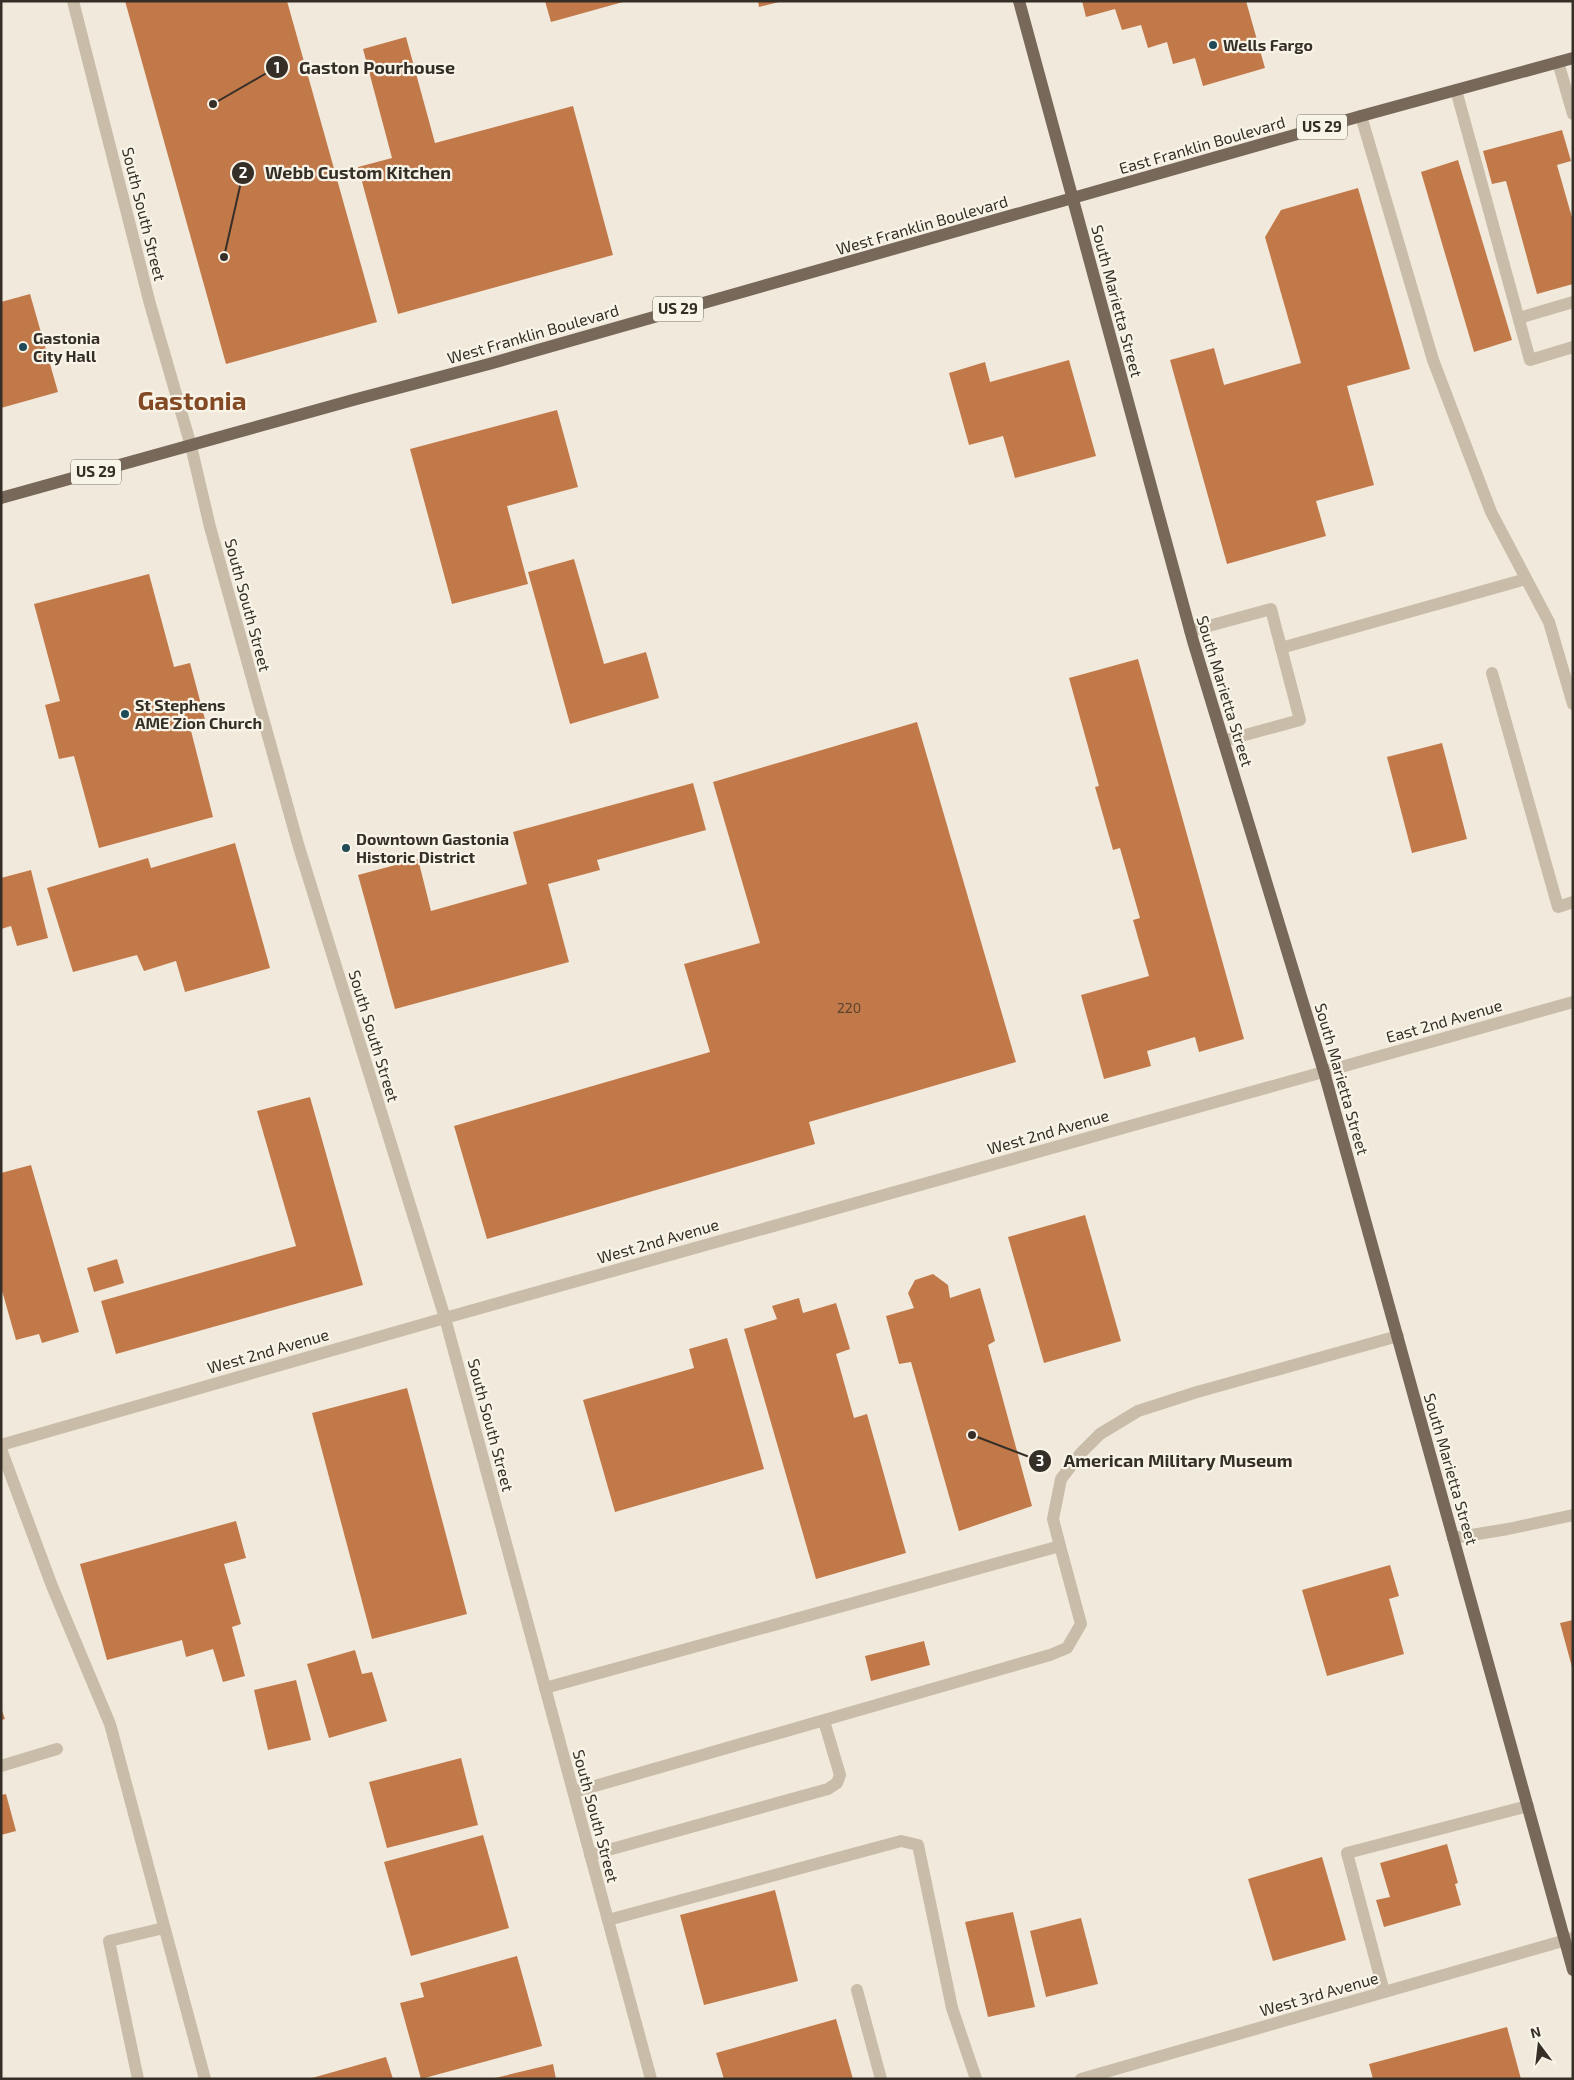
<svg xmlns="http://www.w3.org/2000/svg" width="1574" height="2080" font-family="'Exo 2',sans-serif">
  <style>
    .building { fill: #c27949 }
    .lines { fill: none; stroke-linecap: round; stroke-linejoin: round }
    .minor { stroke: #c9bca8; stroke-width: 12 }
    .major { stroke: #77685a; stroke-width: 12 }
    .poi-dot { fill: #1f4a56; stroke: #f9f4e8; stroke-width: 2 }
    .labels { text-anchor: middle; stroke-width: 4.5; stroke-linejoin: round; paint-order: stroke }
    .number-label { font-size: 14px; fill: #594230 }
    .shield { fill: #f9f4e8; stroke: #706a62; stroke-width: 1 }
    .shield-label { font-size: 15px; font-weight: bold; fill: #362f28 }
    .poi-label { font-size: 16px; font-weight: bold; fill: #362f28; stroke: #f9f4e8; text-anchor: start }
    .street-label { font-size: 16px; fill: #362f28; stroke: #f9f4e8 }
    .town-label { font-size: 26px; font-weight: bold; fill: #824924; stroke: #f9f4e8 }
    .leader { fill: none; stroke: #362f28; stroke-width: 2 }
    .callout-dot { fill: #362f28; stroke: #f9f4e8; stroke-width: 2 }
    .mark-label { font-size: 15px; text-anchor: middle; font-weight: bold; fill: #fff }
    .callout-label { font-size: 18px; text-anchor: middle; font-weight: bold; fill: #362f28; stroke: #f9f4e8; stroke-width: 4.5; stroke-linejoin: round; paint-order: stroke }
  </style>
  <rect width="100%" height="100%" fill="#f1eadc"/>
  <g class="building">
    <polygon points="125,1 287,1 377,322 226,364"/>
    <polygon points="545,1 623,1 623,2 551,22"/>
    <polygon points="758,1 779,1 779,2 759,7"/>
    <polygon points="1082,1 1246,1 1265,68 1203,86 1195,58 1173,64 1167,42 1148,48 1141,25 1122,30 1115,9 1086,17"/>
    <polygon points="406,37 435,143 573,106 613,255 398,314 358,167 392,158 363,49"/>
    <polygon points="1562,130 1571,161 1557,165 1573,221 1573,284 1537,294 1506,181 1492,184 1483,151"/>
    <polygon points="1458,160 1512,340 1474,352 1421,172"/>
    <polygon points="1358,188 1410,369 1347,386 1374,485 1316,501 1326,536 1227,564 1170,360 1214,348 1224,385 1301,363 1265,237 1281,210"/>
    <polygon points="30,294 58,392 1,408 1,302"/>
    <polygon points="1069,360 1096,456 1015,478 1003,436 969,445 949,373 985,362 990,382"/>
    <polygon points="557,410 578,487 507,506 528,584 452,604 410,449"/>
    <polygon points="574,559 604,664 646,652 659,698 570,724 528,572"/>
    <polygon points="149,574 174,667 190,663 206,723 190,727 213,817 99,848 74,756 59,759 45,705 60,701 34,604"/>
    <polygon points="1138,659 1244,1039 1199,1052 1195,1037 1147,1051 1151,1066 1104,1079 1081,995 1149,976 1133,920 1140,918 1120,848 1113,850 1095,787 1099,786 1069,678"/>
    <polygon points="917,722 1016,1062 809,1122 815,1144 487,1239 454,1126 710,1052 684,964 760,943 713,782"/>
    <polygon points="1442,743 1467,839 1412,853 1387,757"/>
    <polygon points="693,783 706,830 597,860 600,870 548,884 569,962 395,1009 358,875 418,859 431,911 527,884 513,832"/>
    <polygon points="235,843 270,968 185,992 176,961 144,971 137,955 73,972 47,888 148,858 151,868"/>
    <polygon points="31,870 48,938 17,946 11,926 1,929 1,878"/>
    <polygon points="310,1097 363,1285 116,1354 101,1301 296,1246 257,1111"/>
    <polygon points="31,1165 79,1332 42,1343 39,1334 16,1340 1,1287 1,1173"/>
    <polygon points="1085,1215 1121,1341 1044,1363 1008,1237"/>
    <polygon points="117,1259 124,1283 94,1292 87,1268"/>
    <polygon points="933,1274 948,1285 950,1298 980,1288 995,1341 988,1345 1032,1506 959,1531 911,1362 899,1364 886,1316 914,1308 908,1293 915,1280"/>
    <polygon points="799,1298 803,1313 836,1303 850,1349 836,1354 854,1418 867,1414 906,1553 816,1579 744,1329 777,1319 772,1306"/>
    <polygon points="727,1338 764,1469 615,1512 583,1400 694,1368 689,1349"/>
    <polygon points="407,1388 467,1614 372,1639 312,1413"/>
    <polygon points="236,1521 246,1558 224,1564 241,1624 232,1627 245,1676 223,1682 213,1649 186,1657 182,1640 107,1660 80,1564"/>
    <polygon points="1390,1565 1399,1596 1389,1599 1404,1654 1327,1676 1302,1590"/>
    <polygon points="1573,1620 1573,1667 1572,1667 1560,1623"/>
    <polygon points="924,1641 930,1665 871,1681 865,1656"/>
    <polygon points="355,1650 362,1674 372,1672 387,1721 329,1738 307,1664"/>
    <polygon points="296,1680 311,1740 268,1750 254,1690"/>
    <polygon points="1,1708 5,1719 1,1720"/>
    <polygon points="461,1758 478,1825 387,1848 369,1782"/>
    <polygon points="6,1794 16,1831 1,1835 1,1795"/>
    <polygon points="483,1835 509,1928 411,1956 384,1862"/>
    <polygon points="1447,1844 1458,1883 1455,1884 1461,1905 1384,1927 1376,1900 1390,1897 1380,1863"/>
    <polygon points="1322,1857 1346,1940 1273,1961 1248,1879"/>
    <polygon points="775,1890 798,1981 704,2005 680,1915"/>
    <polygon points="1013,1912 1035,2007 988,2017 965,1922"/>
    <polygon points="1081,1918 1098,1984 1046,1997 1030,1931"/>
    <polygon points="517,1956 542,2046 421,2079 400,2003 424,1997 420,1983"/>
    <polygon points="836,2019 853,2079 724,2079 716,2053"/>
    <polygon points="1507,2027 1521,2079 1373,2079 1369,2064"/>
    <polygon points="386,2057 393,2079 312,2079 312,2078"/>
    <polygon points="553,2064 556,2079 495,2079 495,2078"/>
  </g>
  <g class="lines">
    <g class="minor">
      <polyline points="73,1 150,304 191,446 210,527 298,844 445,1318 651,2079"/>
      <polyline points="1558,62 1573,114"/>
      <polyline points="1456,90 1530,360 1573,347"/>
      <polyline points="1361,116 1433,360 1491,512 1549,622 1573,704"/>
      <polyline points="1519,318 1573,302"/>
      <polyline points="1190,631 1271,609 1300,720 1223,741"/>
      <polyline points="1281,648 1526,579"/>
      <polyline points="1492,673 1558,907 1573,902"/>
      <polyline points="1,1445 445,1318 1573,1002"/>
      <polyline points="1,1449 52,1586 110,1724 205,2079"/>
      <polyline points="1453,1538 1508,1529 1573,1515"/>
      <polyline points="545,1688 1060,1546 1053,1519 1061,1479 1081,1453 1100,1434 1138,1411 1197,1392 1398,1336"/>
      <polyline points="1,1766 57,1749"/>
      <polyline points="574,1792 1050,1655 1067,1648 1081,1624 1060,1546"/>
      <polyline points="590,1855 828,1789 837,1783 840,1775 824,1721"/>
      <polyline points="608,1920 901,1841 918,1845 952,2008 976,2079"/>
      <polyline points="857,1990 881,2079"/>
      <polyline points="1384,1992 1347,1853 1528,1806"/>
      <polyline points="138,2079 109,1941 164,1928"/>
      <polyline points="1081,2079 1573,1938"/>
    </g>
    <g class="major">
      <polyline points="1019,1 1193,641 1324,1072 1573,1970"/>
      <polyline points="1,498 353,400 489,364 1361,116 1573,58"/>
    </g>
  </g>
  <g class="poi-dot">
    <circle cx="1213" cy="45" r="5"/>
    <circle cx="23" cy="347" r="5"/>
    <circle cx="125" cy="714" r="5"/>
    <circle cx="346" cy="848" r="5"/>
  </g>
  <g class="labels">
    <g class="number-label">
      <text x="849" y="1013">220</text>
    </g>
    <g class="shield">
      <rect x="1297" y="114.5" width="50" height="25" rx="4"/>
      <rect x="653" y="296.5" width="50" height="25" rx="4"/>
      <rect x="71" y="459.5" width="50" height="25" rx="4"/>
    </g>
    <g class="shield-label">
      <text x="1322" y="132">US 29</text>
      <text x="678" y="314">US 29</text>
      <text x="96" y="477">US 29</text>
    </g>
    <g class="poi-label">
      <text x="1223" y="51">Wells Fargo</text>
      <text x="33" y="344">Gastonia<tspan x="33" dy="18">City Hall</tspan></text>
      <text x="135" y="711">St Stephens<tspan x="135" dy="18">AME Zion Church</tspan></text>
      <text x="356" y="845">Downtown Gastonia<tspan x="356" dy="18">Historic District</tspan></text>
    </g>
    <g class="street-label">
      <text transform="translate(1202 145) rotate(-16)" y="6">East Franklin Boulevard</text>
      <text transform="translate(144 214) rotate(76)" y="6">South South Street</text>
      <text transform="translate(922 225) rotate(-16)" y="6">West Franklin Boulevard</text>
      <text transform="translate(1117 301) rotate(75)" y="6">South Marietta Street</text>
      <text transform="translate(533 334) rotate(-16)" y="6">West Franklin Boulevard</text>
      <text transform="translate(248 605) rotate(75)" y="6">South South Street</text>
      <text transform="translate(1225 691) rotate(73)" y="6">South Marietta Street</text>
      <text transform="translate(1444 1021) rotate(-16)" y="6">East 2nd Avenue</text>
      <text transform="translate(374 1036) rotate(73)" y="6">South South Street</text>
      <text transform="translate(1342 1079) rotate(74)" y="6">South Marietta Street</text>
      <text transform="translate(1048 1132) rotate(-16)" y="6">West 2nd Avenue</text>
      <text transform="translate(658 1241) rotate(-16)" y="6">West 2nd Avenue</text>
      <text transform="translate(268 1351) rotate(-16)" y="6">West 2nd Avenue</text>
      <text transform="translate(491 1425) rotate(75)" y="6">South South Street</text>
      <text transform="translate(1451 1469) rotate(74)" y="6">South Marietta Street</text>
      <text transform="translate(596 1816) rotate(75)" y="6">South South Street</text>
      <text transform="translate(1319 1994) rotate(-16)" y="6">West 3rd Avenue</text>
    </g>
    <g class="town-label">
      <text x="192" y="410">Gastonia</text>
    </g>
  </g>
  <path class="leader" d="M213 104L277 67M224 257L243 173M972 1435L1040 1461"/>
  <g class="callout-dot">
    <circle cx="213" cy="104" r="5"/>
    <circle cx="224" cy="257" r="5"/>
    <circle cx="972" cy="1435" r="5"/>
    <circle cx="277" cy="67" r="12"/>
    <circle cx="243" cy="173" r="12"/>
    <circle cx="1040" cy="1461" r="12"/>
  </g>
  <g class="mark-label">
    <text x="277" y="73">1</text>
    <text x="243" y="178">2</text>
    <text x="1040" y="1466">3</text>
  </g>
  <g class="callout-label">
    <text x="377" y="74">Gaston Pourhouse</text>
    <text x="358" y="179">Webb Custom Kitchen</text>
    <text x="1178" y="1467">American Military Museum</text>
  </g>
  <rect width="1574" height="2080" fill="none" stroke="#362f28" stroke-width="5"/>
  <g transform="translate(1539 2045) rotate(345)" stroke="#f9f4e8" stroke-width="4" paint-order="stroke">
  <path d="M0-4L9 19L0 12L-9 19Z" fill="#362f28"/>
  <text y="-8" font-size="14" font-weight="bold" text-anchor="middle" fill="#362f28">N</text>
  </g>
</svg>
